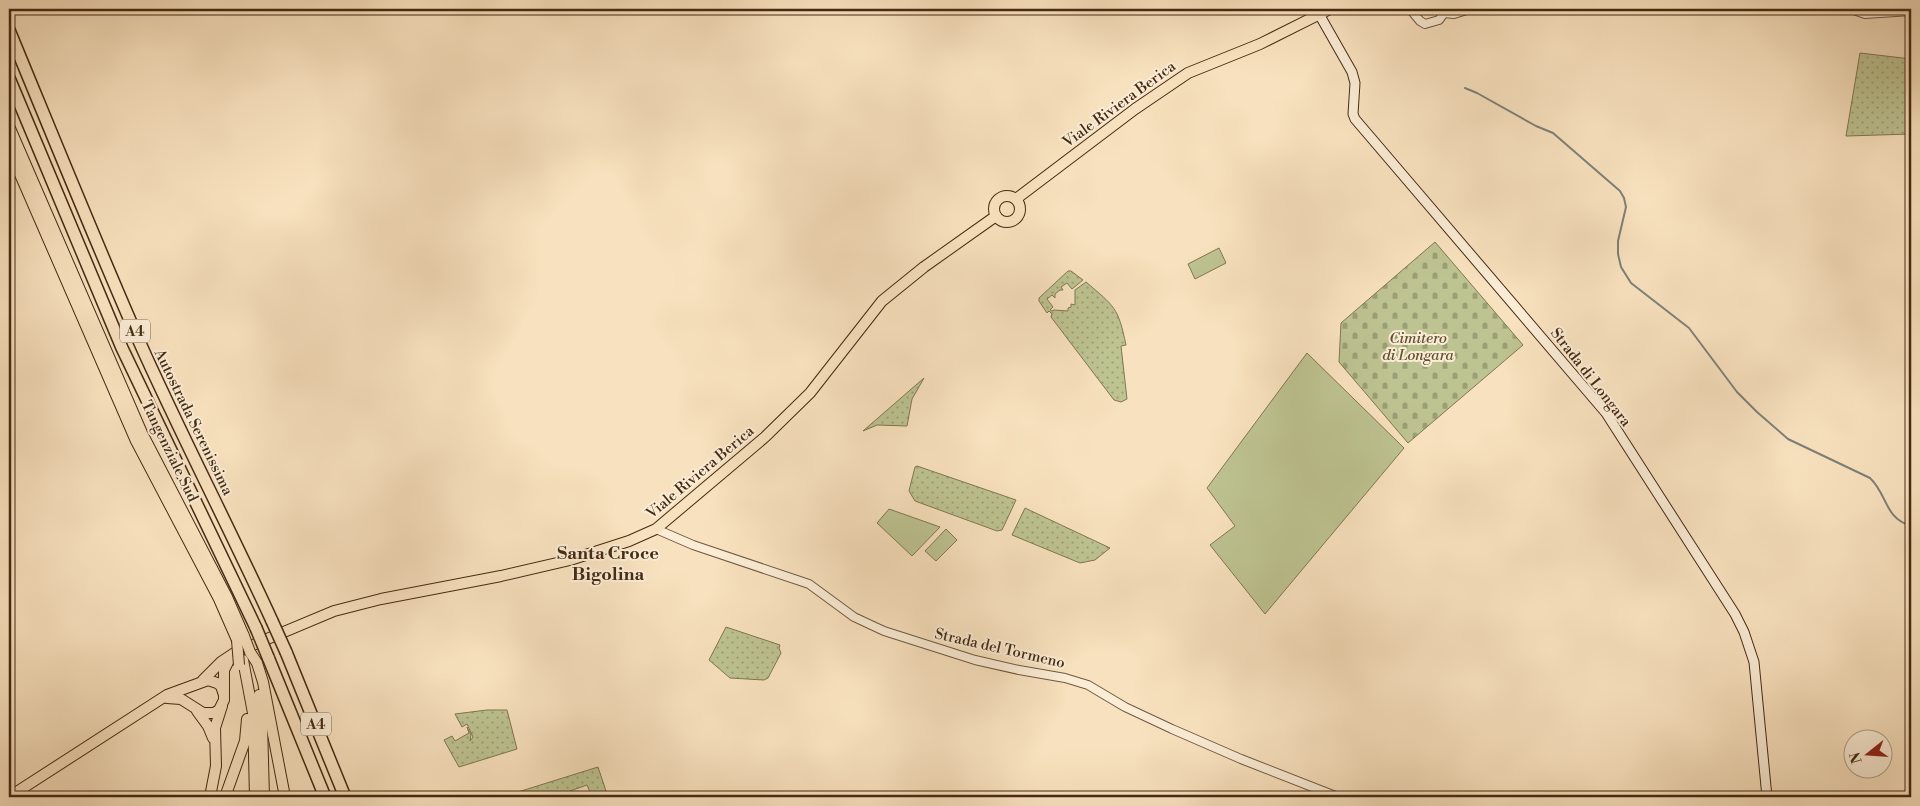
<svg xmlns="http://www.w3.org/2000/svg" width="1920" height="806" font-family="'Libre Bodoni',serif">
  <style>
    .cemetery { fill: url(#cemetery-stones); stroke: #817652 }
    .park { fill: url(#park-dots); stroke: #817652 }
    .pitch { fill: #bdc391; stroke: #817652 }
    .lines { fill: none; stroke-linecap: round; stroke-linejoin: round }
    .stream { stroke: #7d8079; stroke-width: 2 }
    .tertiary-casing { stroke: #72583e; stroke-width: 10 }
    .secondary-casing { stroke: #452a13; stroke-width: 11 }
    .primary-casing { stroke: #452a13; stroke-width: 12 }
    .trunk-casing { stroke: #452a13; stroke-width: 12 }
    .motorway-casing { stroke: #452a13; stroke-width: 14 }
    .tertiary { stroke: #faecd5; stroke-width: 8 }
    .secondary { stroke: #faecd5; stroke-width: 9 }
    .primary { stroke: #f8e1be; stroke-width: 10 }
    .trunk { stroke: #f8e1be; stroke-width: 10 }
    .motorway { stroke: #f8e1be; stroke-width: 11 }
    .trunk-bridge-casing { stroke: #452a13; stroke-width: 12; stroke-linecap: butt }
    .motorway-bridge-casing { stroke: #452a13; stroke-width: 14; stroke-linecap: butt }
    .trunk-bridge { stroke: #f8e1be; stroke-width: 10 }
    .motorway-bridge { stroke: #f8e1be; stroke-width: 11 }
    .labels { text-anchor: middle; stroke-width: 4; stroke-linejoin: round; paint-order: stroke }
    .shield { fill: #faecd5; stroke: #7b644d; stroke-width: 1 }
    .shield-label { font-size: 14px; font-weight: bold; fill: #452a13 }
    .street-label { font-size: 15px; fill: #452a13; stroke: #faecd5 }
    .park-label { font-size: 15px; font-style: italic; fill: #635032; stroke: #faecd5 }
    .quarter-label { font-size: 18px; font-weight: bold; fill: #452a13; stroke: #faecd5 }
  </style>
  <defs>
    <pattern id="cemetery-stones" width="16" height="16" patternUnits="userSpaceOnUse" patternTransform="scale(1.25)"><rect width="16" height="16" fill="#bdc391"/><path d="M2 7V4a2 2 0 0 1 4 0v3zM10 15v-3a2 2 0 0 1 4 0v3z" fill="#9b9f75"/></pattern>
    <pattern id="park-dots" width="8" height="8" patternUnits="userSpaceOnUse" patternTransform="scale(1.25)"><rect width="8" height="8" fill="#bdc391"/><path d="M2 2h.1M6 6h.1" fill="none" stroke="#9b9f75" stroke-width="1.8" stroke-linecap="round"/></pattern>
  </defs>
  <rect width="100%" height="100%" fill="#f8e1be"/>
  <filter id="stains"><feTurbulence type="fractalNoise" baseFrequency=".004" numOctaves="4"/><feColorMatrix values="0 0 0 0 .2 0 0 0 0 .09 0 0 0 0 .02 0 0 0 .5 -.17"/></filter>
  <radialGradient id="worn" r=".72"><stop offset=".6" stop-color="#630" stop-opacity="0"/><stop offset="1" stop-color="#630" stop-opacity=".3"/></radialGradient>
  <polygon class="cemetery" points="1435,242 1523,345 1408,443 1339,362 1341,323"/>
  <g class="park">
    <polygon points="1860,53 1911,59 1911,134 1846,136"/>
    <path d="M1068 271H1071L1083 280 1072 289 1067 283 1061 287 1063 290H1060L1055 294V298L1052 295 1047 299 1053 307 1050 310 1052 311 1054 310 1068 311V308L1071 307V304L1075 305V290L1086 282C1115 307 1118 307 1126 345L1121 346 1127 399 1121 402 1114 400 1051 317 1052 314 1049 311 1047 313 1039 301V298Z"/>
    <polygon points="924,378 912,399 907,426 877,425 863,431"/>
    <polygon points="917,466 1016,500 1002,530 997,531 915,501 909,491 915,467"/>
    <polygon points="1025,508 1110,548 1095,560 1080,563 1012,535"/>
    <polygon points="726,627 780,645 779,648 781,653 768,678 764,680 730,678 709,660"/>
    <polygon points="487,710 507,710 517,749 459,767 444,740 452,736 455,741 469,733 467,727 471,735 470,741 473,737 467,724 462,727 455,714"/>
    <polygon points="598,767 608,797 592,797 587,785 553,797 502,797"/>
  </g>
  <g class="pitch">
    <polygon points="1219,248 1226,263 1195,279 1188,264"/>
    <polygon points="1307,353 1404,448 1265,614 1210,545 1235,526 1207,488"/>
    <polygon points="889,509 940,527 912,556 877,523"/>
    <polygon points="946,529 957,540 936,561 925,551"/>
  </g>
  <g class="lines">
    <path class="stream" d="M1465 88 1477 93 1536 126 1553 133 1620 191 1624 198 1626 207 1618 241V254L1621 267 1631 283 1689 328 1737 392 1757 412 1788 439 1870 478C1888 495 1884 518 1911 526"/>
    <g class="tertiary-casing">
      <g id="tertiary">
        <polyline points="1410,9 1420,21 1425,24 1439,20 1447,9"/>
        <polyline points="1851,9 1865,14 1911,11"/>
        <polyline points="1443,13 1454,14 1470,9"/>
        <polyline points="656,529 693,545 809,584 854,617 884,631 975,660 1019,670 1065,678 1088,685 1125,707 1172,729 1241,759 1338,797"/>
      </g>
    </g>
    <g class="secondary-casing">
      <polyline id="secondary" points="1319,14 1352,72 1355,83 1353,114 1355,119 1606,413 1735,614 1744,632 1754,662 1767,797"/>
    </g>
    <g class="primary-casing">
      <g id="primary">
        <circle cx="1007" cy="209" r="13"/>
        <polyline points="1016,199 1135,109 1188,73 1260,44 1330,9"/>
        <polyline points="203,680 221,662 236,652 334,611 381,599 501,576 570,560 629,541 656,529 765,437 810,393 882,301 924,267 996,216"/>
        <polyline points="167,698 181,699 203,713 214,713 219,710 224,700 224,670 230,658"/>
        <polyline points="9,797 167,695 208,680 217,683 221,686 224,695"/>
      </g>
    </g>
    <g class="trunk-casing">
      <g id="trunk">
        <polyline points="9,126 142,433 227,597 244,636"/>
        <polyline points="9,149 136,441 219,599 237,640"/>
        <polyline points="250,652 257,663 263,682 285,797"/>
        <polyline points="243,660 253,713 255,797"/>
        <polyline points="259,695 262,724 264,797"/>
        <polyline points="197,711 208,726 213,738"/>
        <polyline points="210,797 216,766 215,728 222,706"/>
        <polyline points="225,797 245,741 247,719"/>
      </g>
    </g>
    <g class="motorway-casing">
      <g id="motorway">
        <path d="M9 30C52 134 94 238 139 341 181 435 229 527 272 621"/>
        <polyline points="9,78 122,348 256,628"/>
        <polyline points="286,652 345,797"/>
        <polyline points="268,657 325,797"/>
      </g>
    </g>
    <use href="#tertiary" class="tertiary"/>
    <use href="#secondary" class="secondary"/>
    <use href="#primary" class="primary"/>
    <use href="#trunk" class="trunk"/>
    <use href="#motorway" class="motorway"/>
    <g class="trunk-bridge-casing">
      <g id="trunk-bridge">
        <polyline points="244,636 250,652"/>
        <polyline points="237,640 239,665"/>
      </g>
    </g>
    <g class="motorway-bridge-casing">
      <g id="motorway-bridge">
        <polyline points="272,621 286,652"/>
        <polyline points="256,628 268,657"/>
      </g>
    </g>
    <use href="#trunk-bridge" class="trunk-bridge"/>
    <use href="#motorway-bridge" class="motorway-bridge"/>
  </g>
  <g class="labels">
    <g class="shield">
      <rect x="120" y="319.5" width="30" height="23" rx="4"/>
      <rect x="301" y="712.5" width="30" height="23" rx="4"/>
    </g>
    <g class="shield-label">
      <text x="135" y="336">A4</text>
      <text x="316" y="729">A4</text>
    </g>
    <g class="street-label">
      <text transform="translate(1119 104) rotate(-36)" y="5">Viale Riviera Berica</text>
      <text transform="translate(1591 377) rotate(52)" y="5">Strada di Longara</text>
      <text transform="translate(194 422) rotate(64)" y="5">Autostrada Serenissima</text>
      <text transform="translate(170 451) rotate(64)" y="5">Tangenziale Sud</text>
      <text transform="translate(700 472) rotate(-40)" y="5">Viale Riviera Berica</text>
      <text transform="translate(1000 648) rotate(13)" y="5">Strada del Tormeno</text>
    </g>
    <g class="park-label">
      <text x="1418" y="343">Cimitero<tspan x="1418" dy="17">di Longara</tspan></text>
    </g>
    <g class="quarter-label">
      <text x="608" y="559">Santa Croce<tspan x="608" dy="21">Bigolina</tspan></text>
    </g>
  </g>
  <rect width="1920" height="806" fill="none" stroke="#f8e1be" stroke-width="30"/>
  <rect x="10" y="10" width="1900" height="786" fill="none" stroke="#452a13" stroke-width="2.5"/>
  <rect x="15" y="15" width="1890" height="776" fill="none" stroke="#452a13"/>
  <g transform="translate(1868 754) rotate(253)"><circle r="24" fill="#faecd5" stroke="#b29e87"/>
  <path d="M0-4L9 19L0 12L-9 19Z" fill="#8f2418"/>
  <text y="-8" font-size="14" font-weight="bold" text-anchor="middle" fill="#452a13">N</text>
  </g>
  <rect width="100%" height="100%" filter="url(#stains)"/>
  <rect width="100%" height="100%" fill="url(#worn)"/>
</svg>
